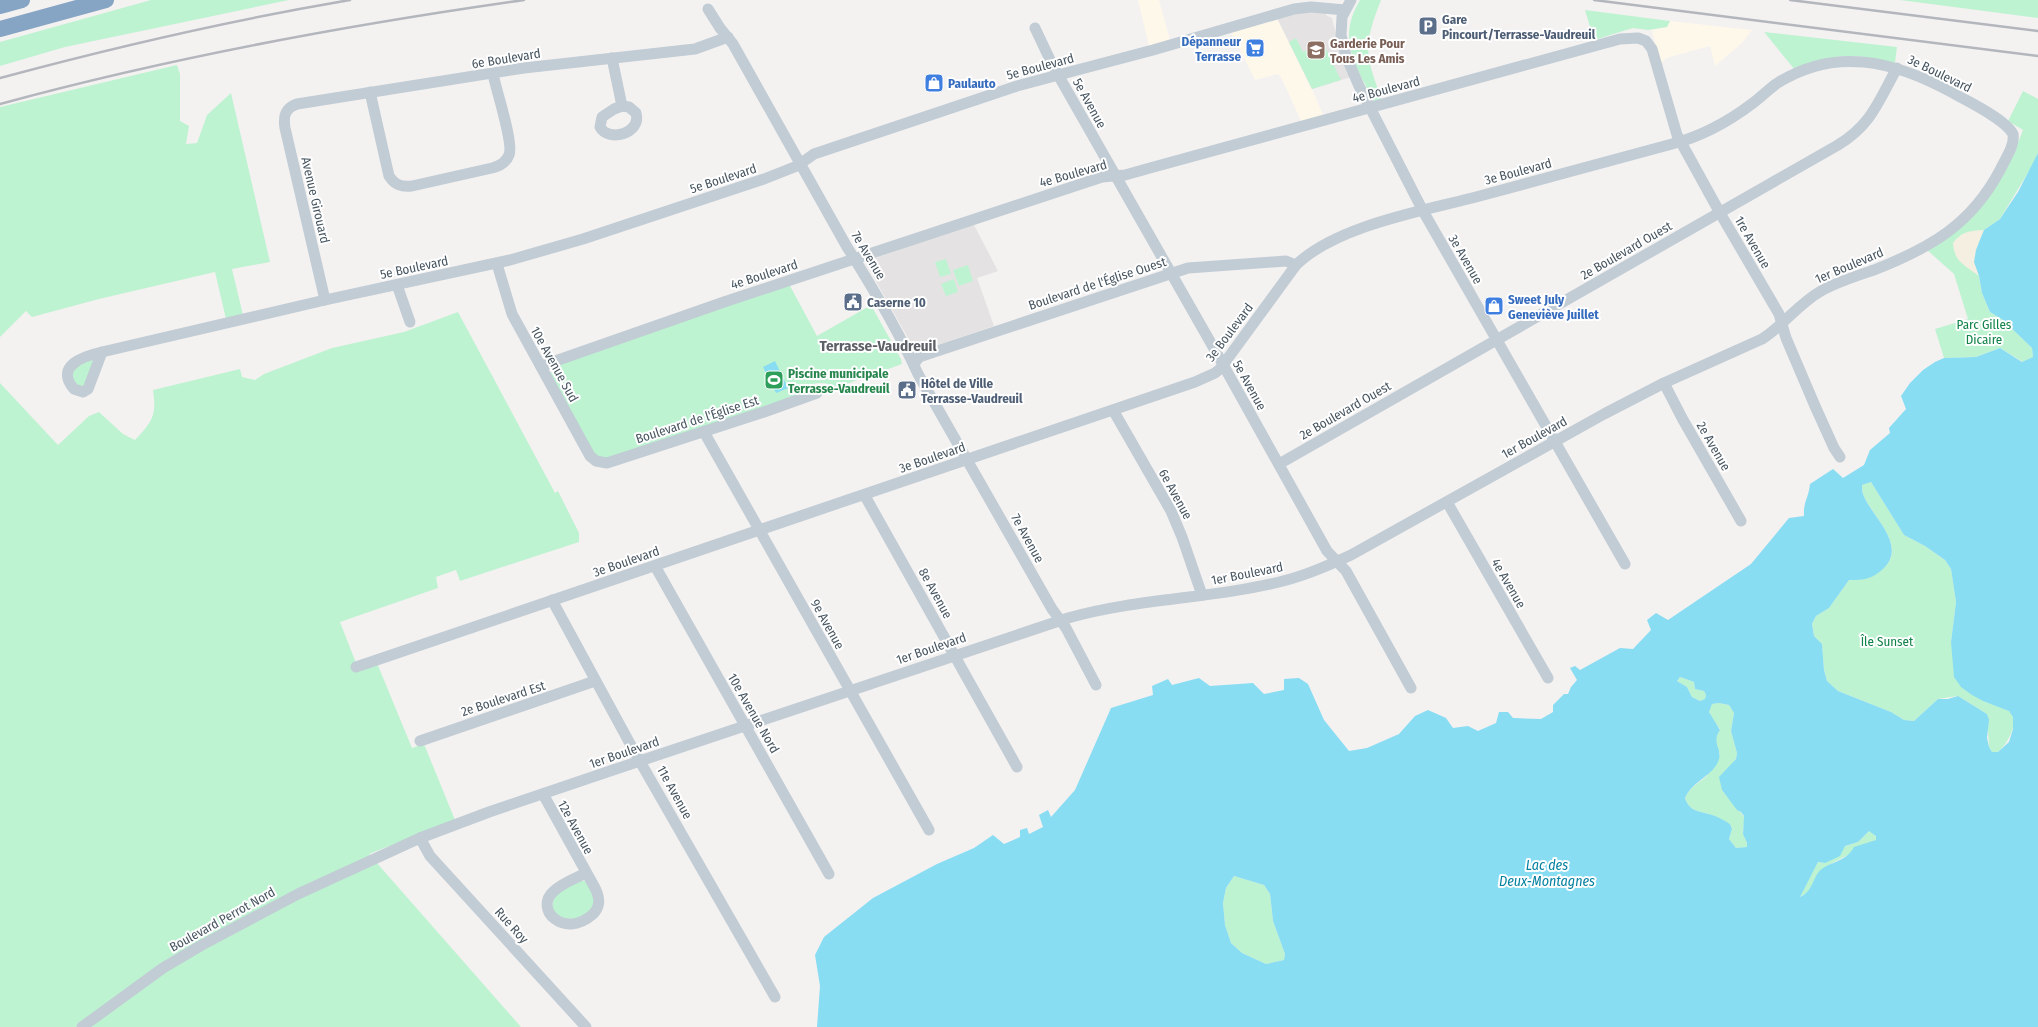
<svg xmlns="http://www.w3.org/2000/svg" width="2038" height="1027" font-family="'Fira Sans Condensed',sans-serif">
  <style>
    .commercial { fill: #fef8eb }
    .education { fill: #e5e2e3 }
    .green { fill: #bef3d2 }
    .sand { fill: #f5efe2 }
    .water { fill: #88ddf3; fill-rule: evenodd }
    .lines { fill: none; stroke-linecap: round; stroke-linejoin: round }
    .minor { stroke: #c1ccd4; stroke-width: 11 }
    .highway { stroke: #86a4c3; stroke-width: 16 }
    .rail { stroke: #b3b6bc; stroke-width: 2.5 }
    .labels { text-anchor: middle; stroke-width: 4; stroke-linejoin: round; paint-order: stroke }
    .service-label { font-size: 13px; font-weight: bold; fill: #4e5e75; stroke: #fff; text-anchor: start }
    .shop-label { font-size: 13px; font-weight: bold; fill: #366cbe; stroke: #fff; text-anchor: start }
    .education-label { font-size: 13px; font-weight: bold; fill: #785e54; stroke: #fff; text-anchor: start }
    .street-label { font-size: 13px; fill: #475560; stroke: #fff }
    .park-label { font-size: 13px; fill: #108349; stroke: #fff }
    .leisure-label { font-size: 13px; font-weight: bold; fill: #27864d; stroke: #fff; text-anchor: start }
    .water-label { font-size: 14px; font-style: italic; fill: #0480a0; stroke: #fff }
    .quarter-label { font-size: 15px; font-weight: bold; fill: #5d6167; stroke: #fff }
  </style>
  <rect width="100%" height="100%" fill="#f4f1f1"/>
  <g class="commercial">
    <polygon points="1138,0 1159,0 1170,40 1149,46"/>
    <polygon points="1277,18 1312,89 1324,117 1302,123 1282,79 1278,74 1255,80 1231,32"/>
    <polygon points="1670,21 1752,30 1741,44 1715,66 1710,46 1666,58 1660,65 1652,30 1667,27"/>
  </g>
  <g class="education">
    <polygon points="1326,12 1326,15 1332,18 1341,55 1351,77 1312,89 1277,18 1300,13"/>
    <polygon points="973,223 998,271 977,278 994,326 916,352 865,262"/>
  </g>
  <g class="green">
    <polygon points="151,0 289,0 65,47 0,66 0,42"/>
    <path d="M1360 0H1381C1363 46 1365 54 1382 100L1374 102C1356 65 1336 40 1360 0Z"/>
    <polygon points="1900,0 2038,0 2038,18"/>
    <polygon points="1585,10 1670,21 1667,27 1648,30 1633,28 1594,40"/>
    <path d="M1764 32 1897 47 1895 63C1852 53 1837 52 1795 70Z"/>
    <polygon points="1296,38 1303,52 1323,43 1341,80 1312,89 1289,42"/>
    <polygon points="177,65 180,74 180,121 189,126 186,144 197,143 207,115 231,93 270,262 232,269 243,315 226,319 215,272 99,299 32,317 26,311 0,337 0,107"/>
    <polygon points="2023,91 2038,99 2038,153 2035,161 2000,219 1984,230 1976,250 1974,262 1979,276 1982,293 1990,312 2003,320 2032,348 2033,357 2023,362 2000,348 1976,357 1944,358 1935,329 1968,319 1954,274 1927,250 1959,229 2013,155 2023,130 2008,121"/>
    <polygon points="946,259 951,274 940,277 935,262"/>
    <polygon points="968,265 973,281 959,286 953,270"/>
    <polygon points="954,279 958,292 946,296 941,284"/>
    <path d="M789 284 817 336 871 305 901 359 902 364 838 387C821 381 810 380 798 396L604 459 594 454 551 376V373L555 366Z"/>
    <path d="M458 312 555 493 558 491 579 533V542L460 581 456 570 436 577 438 588 340 622 356 663H377L412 748 424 744 455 820 369 854 521 1027H0V383L58 445 89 416 99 412 123 434 135 440C152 422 157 416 153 390L240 369 242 377 255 380 264 374 332 348 404 332Z"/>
    <polygon points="94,358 85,387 76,386 72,375 74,367"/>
    <path d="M1871 482 1904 535 1925 546 1945 560 1951 569 1956 602 1951 642 1983 701C1990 704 2003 706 2009 711 2021 721 2007 745 1998 752H1992L1989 747 1987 714 1958 696 1938 699 1914 721 1904 720 1891 712 1838 691 1827 681 1824 670 1822 644 1814 636 1812 624 1816 616 1829 608 1849 580C1862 580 1867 578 1878 572 1914 550 1870 515 1863 494 1862 491 1862 487 1862 485Z"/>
    <polygon points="1680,677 1694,682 1695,689 1704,691 1706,695 1705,699 1700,701 1692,697 1687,687 1677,681"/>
    <path d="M1719 703 1729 705 1734 713 1731 731 1737 753 1736 759 1732 764 1722 790C1725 795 1743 814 1744 817 1746 821 1742 827 1743 832 1744 838 1748 842 1747 847L1736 848 1729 839 1732 829 1730 824C1723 821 1716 816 1709 814 1698 811 1689 811 1685 798 1690 788 1694 786 1702 780 1711 773 1716 764 1720 754 1715 745 1714 738 1720 729 1715 721 1704 713 1712 704Z"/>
    <polygon points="1870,830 1876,836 1876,840 1823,868 1809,892 1799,897 1818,862 1825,863 1831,859 1845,846 1858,842"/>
    <polygon points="1234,876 1264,885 1270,894 1273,921 1285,954 1284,960 1266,964 1242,953 1231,943 1225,925 1223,903 1226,888"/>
    <path d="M581 881H586L594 894V906L583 918 562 919 552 909C553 890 565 888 581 881Z"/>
  </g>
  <path class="sand" d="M1984 230C1976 248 1972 256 1979 276 1965 265 1954 262 1953 243 1962 231 1970 231 1984 230Z"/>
  <g class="water">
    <path d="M2038 153V1027H817L820 986 815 955 824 937 873 898 937 864 974 848 993 835 1004 844 1020 837V830L1027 828 1029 834 1043 827 1039 815 1048 810 1051 817 1075 790 1111 708 1153 695 1152 686 1168 679 1172 685 1199 678 1210 686 1253 683 1264 694 1284 690V679L1299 678 1308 684 1324 720 1349 751 1367 748 1399 734 1415 716 1428 710 1446 718 1453 728 1468 726 1478 731 1496 723 1499 712H1508L1513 718 1541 719 1553 712V705L1564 694H1568L1571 687 1577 680 1570 668 1575 666 1580 670 1620 648 1633 649 1651 630 1647 620 1656 613 1668 620 1751 564 1789 518 1804 516C1803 502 1809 497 1810 484L1833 469 1843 478 1864 465 1870 450 1890 433 1889 428 1906 409 1901 396 1910 383 1923 370 1935 362 1944 358 1976 357 2000 348 2022 362 2033 357 2032 348 2003 320 1990 312 1982 293 1979 276 1974 262 1976 250 1984 230 2000 219 2018 192ZM1871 482 1904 535 1925 546 1945 560 1951 569 1956 602 1951 642 1954 677 1961 687 1972 695 1983 701 2009 711 2013 717V729L2009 742 1998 752H1992L1989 747 1987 738 1989 720 1987 714 1958 696 1948 699H1938L1914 721 1904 720 1891 712 1838 691 1827 681 1824 670 1822 644 1814 636 1812 624 1816 616 1829 608 1849 580C1864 580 1872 579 1883 569 1909 545 1870 515 1863 494 1862 492 1862 487 1862 485ZM1680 677 1694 682 1695 689 1704 691 1706 695 1705 699 1700 701 1692 697 1687 687 1677 681ZM1719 703 1729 705 1734 713 1731 731 1737 753 1736 759 1719 777 1722 790 1737 810 1741 812 1744 816 1743 834 1747 843V847L1736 848 1729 839 1732 829 1730 824C1724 820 1716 816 1709 814 1698 811 1689 811 1685 798 1692 781 1714 776 1719 759 1722 748 1711 743 1720 730L1709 712 1712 704ZM1869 831 1876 836V840L1854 847C1847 860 1835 861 1823 868 1812 875 1815 890 1800 897L1818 862 1825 863 1840 856 1845 846 1858 842ZM1234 876 1264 885 1270 894 1273 921 1285 954 1284 960 1266 964 1242 953 1231 943 1225 925 1223 903 1226 888Z"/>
    <polygon points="775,361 788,388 776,393 763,367"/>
  </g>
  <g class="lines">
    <g class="minor">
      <polyline points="1351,0 1342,17 1341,35 1346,56 1359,86 1423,211 1625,564"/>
      <path d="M708 9 720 28 733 44 847 247C873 288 898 330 918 374L1052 609 1066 628 1096 685"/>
      <polyline points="1035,28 1053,66 1216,352 1327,551 1346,571 1411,688"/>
      <polyline points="612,58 622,106"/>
      <path d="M370 92 389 176C395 185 401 187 412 186L492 168C500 166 506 163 509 155 514 143 496 90 493 74"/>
      <path d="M622 106 629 107 636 113C642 133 609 143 600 127L602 117 614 109Z"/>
      <polyline points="497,264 512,314 590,456 596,461 607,463 764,412 817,393"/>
      <polyline points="397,285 410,322"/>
      <path d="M325 300 285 128C283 116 285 108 297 104L524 68 695 49 728 37"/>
      <polyline points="102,352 325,300 510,260 583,239 764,179 797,166 814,154 1017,86 1153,50 1294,9 1311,7 1345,10"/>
      <path d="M102 352 88 389 83 392 74 389C54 366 84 356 102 352Z"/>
      <polyline points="914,364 919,357 1188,268 1286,261 1296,265"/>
      <polyline points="541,366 724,302 1102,177 1125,175 1150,168 1620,39 1638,38 1646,41 1652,49 1677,135 1720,213 1779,314 1786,338 1815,406 1834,448 1840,457"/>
      <polyline points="1664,383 1682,418 1741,521"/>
      <polyline points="1113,410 1171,511 1182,537 1202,595"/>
      <polyline points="704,432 929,830"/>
      <path d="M1279 464 1838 145C1872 124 1878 102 1897 68"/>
      <polyline points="865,496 1017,767"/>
      <polyline points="1447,502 1548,678"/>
      <polyline points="655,566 829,874"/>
      <polyline points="552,600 634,751 775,997"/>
      <polyline points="420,741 595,681"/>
      <path d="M543 794 595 888C600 898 601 907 592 915 564 939 533 909 554 891 562 883 576 878 586 873"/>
      <polyline points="420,838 430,856 586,1027"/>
      <path d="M82 1027 163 968 202 945 298 894 420 838 489 812 613 770 1068 618C1138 598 1212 599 1283 581 1307 575 1329 565 1351 555L1604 414 1664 383 1762 339C1783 326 1798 304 1821 291 1837 282 1856 276 1874 270 1930 248 1971 225 2000 170 2005 159 2015 146 2013 134 2005 119 1966 100 1951 92 1894 61 1835 46 1776 84 1768 90 1761 97 1753 103 1728 122 1703 136 1672 144 1607 162 1541 179 1476 197 1422 211 1336 226 1296 265L1220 369 1215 373 1195 382 356 667"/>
    </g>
    <g class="highway">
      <polyline points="0,6 22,0"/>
      <polyline points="0,29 106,0"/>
    </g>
    <g class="rail">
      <polyline points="1594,0 2038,56"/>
      <polyline points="1790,0 2038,31"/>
      <path d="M0 78C115 47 232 20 350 0"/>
      <path d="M0 104C172 57 347 25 524 0"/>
    </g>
  </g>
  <defs>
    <g id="parking-square" transform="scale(1)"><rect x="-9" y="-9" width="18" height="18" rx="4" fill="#5c6f8a" stroke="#fff"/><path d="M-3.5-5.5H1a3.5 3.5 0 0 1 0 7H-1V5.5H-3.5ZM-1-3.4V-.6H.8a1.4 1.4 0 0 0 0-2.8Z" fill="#fff"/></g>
    <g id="supermarket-square" transform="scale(1)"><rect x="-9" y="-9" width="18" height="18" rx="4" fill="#3f7fe0" stroke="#fff"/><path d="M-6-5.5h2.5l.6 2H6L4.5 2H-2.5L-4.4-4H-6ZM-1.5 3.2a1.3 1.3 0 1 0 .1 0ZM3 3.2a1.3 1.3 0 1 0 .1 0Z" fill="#fff"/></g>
    <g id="school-square" transform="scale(1)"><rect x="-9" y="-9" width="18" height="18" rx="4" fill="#8d6e63" stroke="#fff"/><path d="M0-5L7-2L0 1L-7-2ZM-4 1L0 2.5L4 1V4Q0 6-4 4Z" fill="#fff"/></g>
    <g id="shop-square" transform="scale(1)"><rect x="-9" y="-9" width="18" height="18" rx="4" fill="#3f7fe0" stroke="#fff"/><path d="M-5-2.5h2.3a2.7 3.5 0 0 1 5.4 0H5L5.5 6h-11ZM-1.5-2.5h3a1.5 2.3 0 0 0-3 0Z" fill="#fff"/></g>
    <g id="civic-square" transform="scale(1)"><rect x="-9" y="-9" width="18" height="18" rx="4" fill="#5c6f8a" stroke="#fff"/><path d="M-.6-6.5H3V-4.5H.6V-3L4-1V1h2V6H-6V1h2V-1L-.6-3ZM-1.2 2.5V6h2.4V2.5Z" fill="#fff"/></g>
    <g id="stadium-square" transform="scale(1)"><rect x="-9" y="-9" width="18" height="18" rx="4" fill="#2e9e5b" stroke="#fff"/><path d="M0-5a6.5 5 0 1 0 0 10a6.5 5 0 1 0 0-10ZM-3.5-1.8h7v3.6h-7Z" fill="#fff"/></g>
  </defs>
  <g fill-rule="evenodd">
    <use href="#parking-square" x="1428" y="26"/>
    <use href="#supermarket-square" x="1255" y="48"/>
    <use href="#school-square" x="1316" y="50"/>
    <use href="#shop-square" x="934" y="83"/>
    <use href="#civic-square" x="853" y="302"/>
    <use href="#shop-square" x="1494" y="306"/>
    <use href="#stadium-square" x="774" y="380"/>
    <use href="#civic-square" x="907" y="390"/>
  </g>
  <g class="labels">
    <g class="service-label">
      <text x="1442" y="24">Gare<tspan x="1442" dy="15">Pincourt/Terrasse-Vaudreuil</tspan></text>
      <text x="867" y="307">Caserne 10</text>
      <text x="921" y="388">Hôtel de Ville<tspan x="921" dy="15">Terrasse-Vaudreuil</tspan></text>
    </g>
    <g class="shop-label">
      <text x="1241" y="46" text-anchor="end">Dépanneur<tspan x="1241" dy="15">Terrasse</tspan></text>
      <text x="948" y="88">Paulauto</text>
      <text x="1508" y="304">Sweet July<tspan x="1508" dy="15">Geneviève Juillet</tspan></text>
    </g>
    <g class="education-label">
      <text x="1330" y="48">Garderie Pour<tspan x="1330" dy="15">Tous Les Amis</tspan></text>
    </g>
    <g class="street-label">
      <text transform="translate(506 58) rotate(-9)" y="5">6e Boulevard</text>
      <text transform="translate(1040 66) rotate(-15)" y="5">5e Boulevard</text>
      <text transform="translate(1940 73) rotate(26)" y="5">3e Boulevard</text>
      <text transform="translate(1386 89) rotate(-15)" y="5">4e Boulevard</text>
      <text transform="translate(1090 103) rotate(61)" y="5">5e Avenue</text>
      <text transform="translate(1518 171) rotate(-15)" y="5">3e Boulevard</text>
      <text transform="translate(1073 173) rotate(-16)" y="5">4e Boulevard</text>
      <text transform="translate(723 178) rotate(-18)" y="5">5e Boulevard</text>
      <text transform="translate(316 200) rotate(77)" y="5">Avenue Girouard</text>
      <text transform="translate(1753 242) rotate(60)" y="5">1re Avenue</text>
      <text transform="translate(1626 250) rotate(-30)" y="5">2e Boulevard Ouest</text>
      <text transform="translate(869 255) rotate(59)" y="5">7e Avenue</text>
      <text transform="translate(1466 259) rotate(60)" y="5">3e Avenue</text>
      <text transform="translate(1849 265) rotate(-23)" y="5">1er Boulevard</text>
      <text transform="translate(414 267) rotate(-12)" y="5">5e Boulevard</text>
      <text transform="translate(764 274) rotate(-18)" y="5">4e Boulevard</text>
      <text transform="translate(1097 283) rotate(-18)" y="5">Boulevard de l'Église Ouest</text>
      <text transform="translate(1229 332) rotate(-53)" y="5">3e Boulevard</text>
      <text transform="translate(555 364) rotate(61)" y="5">10e Avenue Sud</text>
      <text transform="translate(1250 385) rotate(61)" y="5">5e Avenue</text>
      <text transform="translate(1345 410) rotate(-30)" y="5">2e Boulevard Ouest</text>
      <text transform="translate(697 419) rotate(-18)" y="5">Boulevard de l'Église Est</text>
      <text transform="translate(1534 437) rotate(-29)" y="5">1er Boulevard</text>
      <text transform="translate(1714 446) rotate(60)" y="5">2e Avenue</text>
      <text transform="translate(932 457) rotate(-19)" y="5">3e Boulevard</text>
      <text transform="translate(1176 494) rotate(61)" y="5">6e Avenue</text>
      <text transform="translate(1028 538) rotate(61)" y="5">7e Avenue</text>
      <text transform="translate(626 561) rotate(-19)" y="5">3e Boulevard</text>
      <text transform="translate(1247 573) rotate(-11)" y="5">1er Boulevard</text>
      <text transform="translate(1509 583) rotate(60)" y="5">4e Avenue</text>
      <text transform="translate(936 593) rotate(61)" y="5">8e Avenue</text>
      <text transform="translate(828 624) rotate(61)" y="5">9e Avenue</text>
      <text transform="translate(931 648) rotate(-19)" y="5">1er Boulevard</text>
      <text transform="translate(503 698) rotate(-18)" y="5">2e Boulevard Est</text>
      <text transform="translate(754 713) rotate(60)" y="5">10e Avenue Nord</text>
      <text transform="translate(624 752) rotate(-19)" y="5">1er Boulevard</text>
      <text transform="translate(675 792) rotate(61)" y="5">11e Avenue</text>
      <text transform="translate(576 827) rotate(61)" y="5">12e Avenue</text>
      <text transform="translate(222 919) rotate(-29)" y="5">Boulevard Perrot Nord</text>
      <text transform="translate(512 925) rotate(48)" y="5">Rue Roy</text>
    </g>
    <g class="park-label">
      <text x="1984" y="329">Parc Gilles<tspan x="1984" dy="15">Dicaire</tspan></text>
      <text x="1887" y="646">Île Sunset</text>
    </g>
    <g class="leisure-label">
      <text x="788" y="378">Piscine municipale<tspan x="788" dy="15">Terrasse-Vaudreuil</tspan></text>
    </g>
    <g class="water-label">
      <text x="1547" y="870">Lac des<tspan x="1547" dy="16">Deux-Montagnes</tspan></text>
    </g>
    <g class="quarter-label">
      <text x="878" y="351">Terrasse-Vaudreuil</text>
    </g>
  </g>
</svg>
